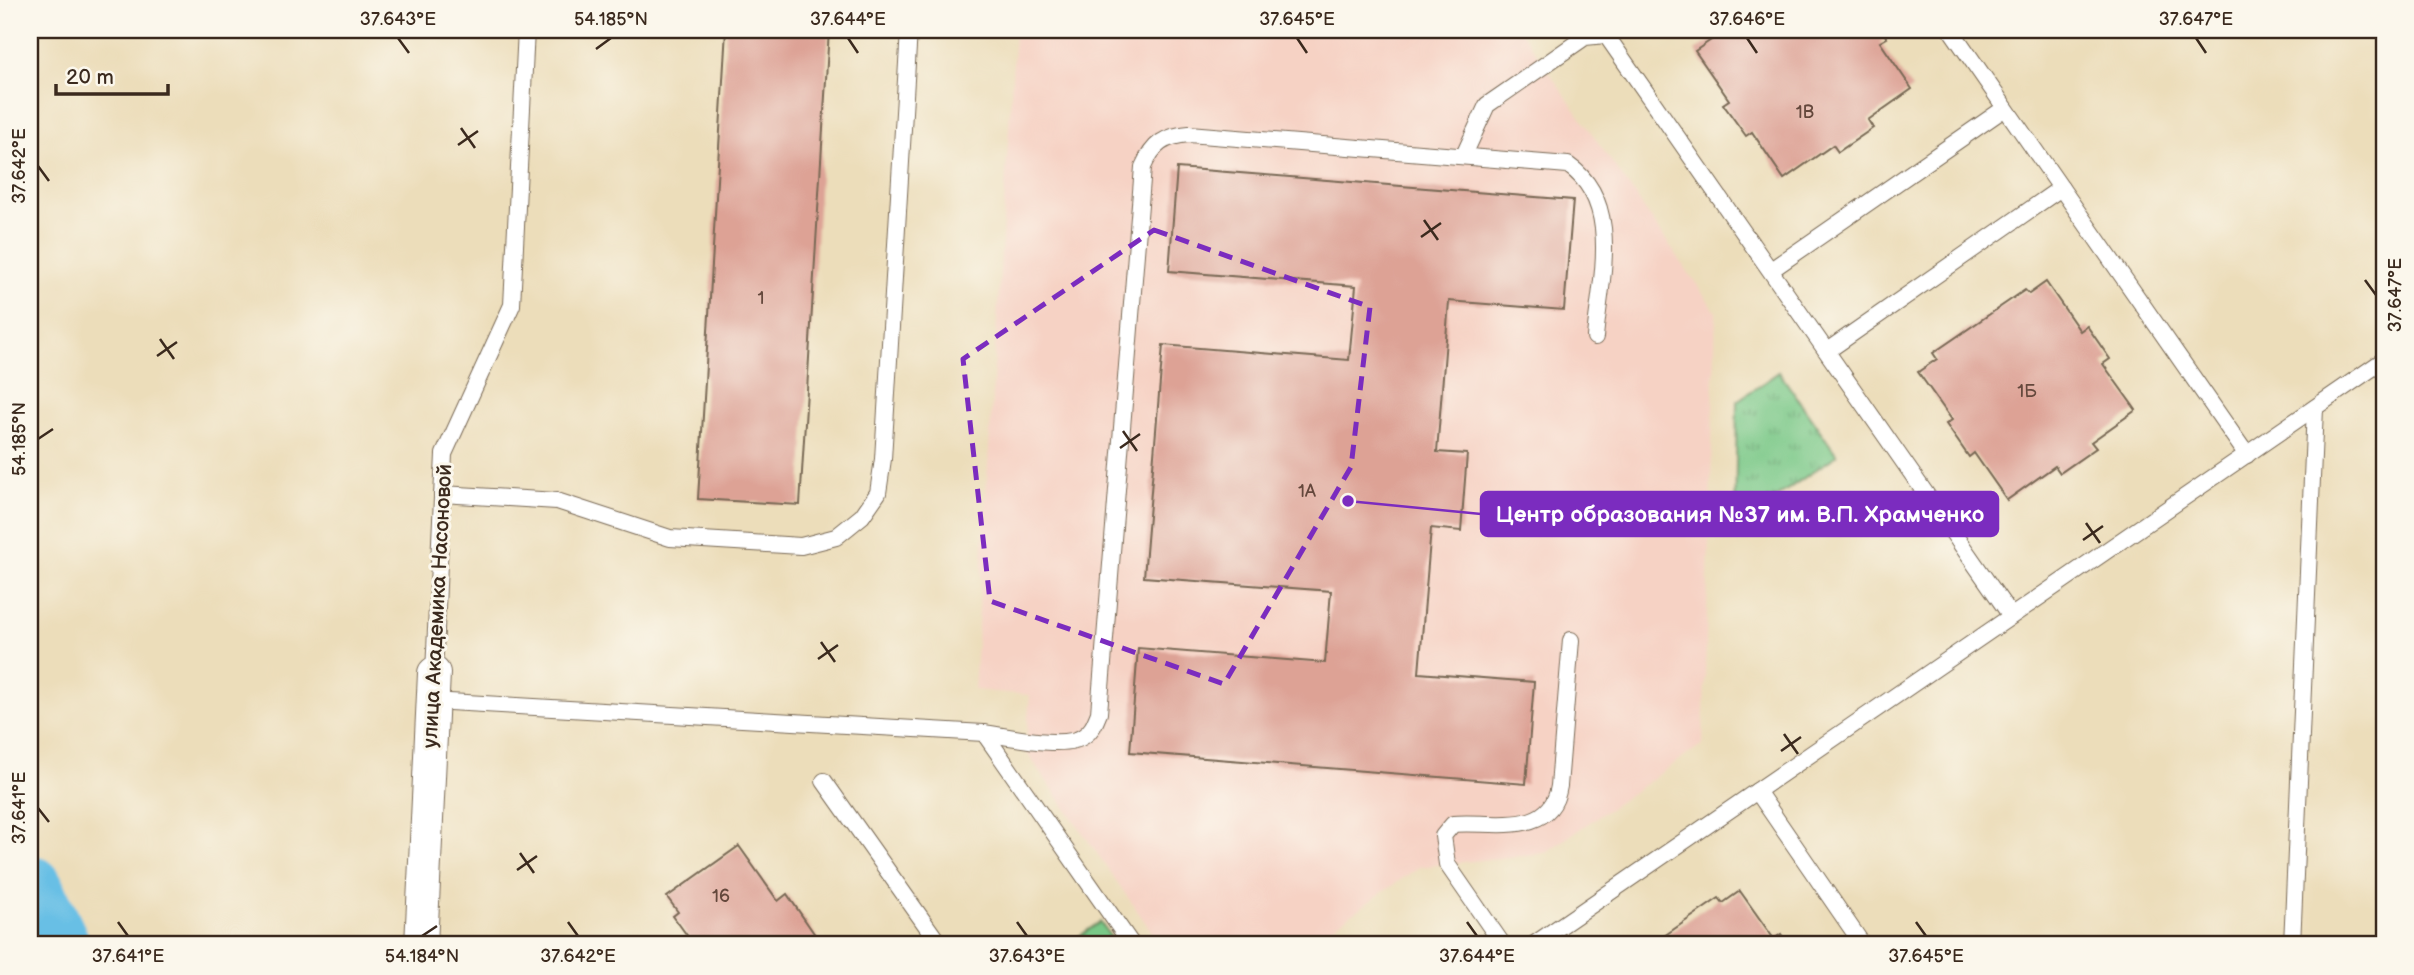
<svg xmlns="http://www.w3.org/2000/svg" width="2414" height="975" font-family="'Balsamiq Sans',sans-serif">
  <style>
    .built { fill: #f6d2c4 }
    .grass { fill: url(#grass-tufts); stroke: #5a7952; stroke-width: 2 }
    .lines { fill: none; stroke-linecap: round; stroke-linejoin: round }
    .river { stroke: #68bfe5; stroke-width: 68 }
    .building { fill: #dda295 }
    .service-casing { stroke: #796955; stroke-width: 18 }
    .minor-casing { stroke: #796955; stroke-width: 34 }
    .service { stroke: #fff; stroke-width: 16 }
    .minor { stroke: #fff; stroke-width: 32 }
    .marked { fill: none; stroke: #7b2cbf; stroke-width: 5; stroke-dasharray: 14 9; stroke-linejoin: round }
    .ticks { fill: none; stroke: #3b2a1e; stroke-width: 2.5 }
    .labels { text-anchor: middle; stroke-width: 6; stroke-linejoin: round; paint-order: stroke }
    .number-label { font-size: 18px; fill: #64483c }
    .street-label { font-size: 21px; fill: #3b2a1e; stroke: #fbf7ec }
    .leader { fill: none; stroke: #7b2cbf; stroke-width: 2.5 }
    .callout-dot { fill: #7b2cbf; stroke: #fbf7ec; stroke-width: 2.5 }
    .callout { fill: #7b2cbf; stroke: #7b2cbf; stroke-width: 2.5 }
    .callout-label { font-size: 23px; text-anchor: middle; font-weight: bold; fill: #fff }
    .neatline { fill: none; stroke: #3b2a1e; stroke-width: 2.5 }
    .ticks-label { font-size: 18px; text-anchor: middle; fill: #3b2a1e }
  </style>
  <defs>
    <pattern id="grass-tufts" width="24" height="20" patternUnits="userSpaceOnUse" patternTransform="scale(1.75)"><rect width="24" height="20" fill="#79c887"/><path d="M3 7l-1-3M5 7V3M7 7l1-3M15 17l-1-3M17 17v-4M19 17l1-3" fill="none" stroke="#64a36e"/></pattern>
  </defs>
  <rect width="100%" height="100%" fill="#fbf7ec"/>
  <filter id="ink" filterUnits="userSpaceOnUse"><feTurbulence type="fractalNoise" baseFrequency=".0143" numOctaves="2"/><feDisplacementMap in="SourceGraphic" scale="14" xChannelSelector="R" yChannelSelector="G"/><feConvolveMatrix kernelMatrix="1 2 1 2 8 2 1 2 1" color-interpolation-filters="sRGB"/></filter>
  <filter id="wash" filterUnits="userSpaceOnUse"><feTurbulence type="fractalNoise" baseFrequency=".00686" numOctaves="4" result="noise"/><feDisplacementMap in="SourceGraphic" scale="28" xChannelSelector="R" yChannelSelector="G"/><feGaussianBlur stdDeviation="1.57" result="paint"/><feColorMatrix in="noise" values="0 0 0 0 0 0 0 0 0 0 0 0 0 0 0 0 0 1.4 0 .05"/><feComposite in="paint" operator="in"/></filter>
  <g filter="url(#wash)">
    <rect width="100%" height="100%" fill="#ecddba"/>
    <polygon class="built" points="1015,30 1520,30 1716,312 1703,744 1545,853 1419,867 1307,945 1161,945 1025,750 1030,695 974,690"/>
    <g class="grass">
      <polygon points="1779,372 1837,455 1735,526 1737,401"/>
      <polygon points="1100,922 1116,945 1067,945"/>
    </g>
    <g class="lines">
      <polyline class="river" points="30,889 56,945"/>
    </g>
    <g id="blocks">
      <g class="building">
        <polygon points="726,30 829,30 800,505 698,499"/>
        <polygon points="1715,30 1881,30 1887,38 1880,42 1912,89 1868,120 1873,128 1838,152 1833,145 1784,179 1752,132 1746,136 1723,104 1729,100 1695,51 1714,38 1711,33"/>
        <polygon points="1177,168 1573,200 1564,310 1449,301 1437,452 1467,454 1461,531 1431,528 1419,673 1534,682 1526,784 1130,752 1138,648 1325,663 1331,591 1144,577 1163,345 1349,360 1356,286 1169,271"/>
        <polygon points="2046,282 2080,331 2087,326 2110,359 2103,364 2136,410 2091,442 2096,448 2060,473 2055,466 2007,500 1974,453 1969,457 1946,424 1952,420 1918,372 1937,359 1933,353 2025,290 2029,294"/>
        <polygon points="739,846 778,901 787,894 822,945 694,945 673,916 678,912 667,897"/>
        <polygon points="1740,891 1774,939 1781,934 1788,945 1651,945 1719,898 1723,903"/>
      </g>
    </g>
  </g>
  <g filter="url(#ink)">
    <use href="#blocks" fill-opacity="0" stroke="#796955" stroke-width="2"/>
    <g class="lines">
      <g class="service-casing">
        <g id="service">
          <polyline points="1613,30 1606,35 2011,616"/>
          <polyline points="1951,30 2247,455"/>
          <polyline points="1464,155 1487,105 1585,37 1606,35"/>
          <polyline points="1771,270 2005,108"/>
          <polyline points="1827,351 2061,188"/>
          <polyline points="442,494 557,501 670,538 801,546 836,537 862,516 878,493 883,459 909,30"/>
          <polyline points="434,673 444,454 512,305 526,30"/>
          <polyline points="432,701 984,733 1132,945"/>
          <path d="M984 733C1007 736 1066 750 1084 736 1093 730 1095 722 1099 713L1143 167C1153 144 1164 136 1189 134L1568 165C1623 203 1600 281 1595 337"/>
          <polyline points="824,781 940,945"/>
          <polyline points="1757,791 1863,945"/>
          <path d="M1503 945 1447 864 1443 836 1453 824C1488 820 1551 839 1559 786L1571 640"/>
          <polyline points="1533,945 2384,360"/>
          <polyline points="2292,945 2315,408"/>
        </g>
      </g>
      <g class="minor-casing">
        <polyline id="minor" points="421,945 434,673"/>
      </g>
      <use href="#service" class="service"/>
      <use href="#minor" class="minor"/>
    </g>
  </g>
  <path class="marked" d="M1154 230 1370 307 1351 467 1224 684 990 601 963 359Z"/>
  <path class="ticks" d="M398 38 409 53M848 38 858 53M1297 38 1307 53M1747 38 1757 53M2196 38 2206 53M596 49 611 38M461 128 475 148M458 145 478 131M38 166 49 181M1424 220 1438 240M1421 237 1441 223M2365 280 2376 295M160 339 174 359M157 356 177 342M1123 431 1137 451M38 439 53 429M1120 448 1140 434M2086 523 2100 543M2083 540 2103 526M821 642 835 662M818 659 838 645M1784 734 1798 754M1781 751 1801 737M38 808 49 822M520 853 534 873M517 870 537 856M118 922 128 936M568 922 578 936M1017 922 1027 936M1467 922 1477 936M1916 922 1926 936M422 936 437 926"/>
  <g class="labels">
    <g class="number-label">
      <text x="1805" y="118">1В</text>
      <text x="761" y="304">1</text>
      <text x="2027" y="397">1Б</text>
      <text x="1307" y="497">1А</text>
      <text x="721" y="902">16</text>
    </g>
    <g class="street-label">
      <text transform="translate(437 606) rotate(-87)" y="7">улица Академика Насоновой</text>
    </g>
  </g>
  <path class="leader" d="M1348 501L1481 514"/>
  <circle class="callout-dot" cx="1348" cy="501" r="7"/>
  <rect class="callout" x="1481" y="492" width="517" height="44" rx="7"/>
  <g class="callout-label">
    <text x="1740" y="522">Центр образования №37 им. В.П. Храмченко</text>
  </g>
  <rect width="2414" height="975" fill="none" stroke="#fbf7ec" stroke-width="77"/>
  <path d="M56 84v10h112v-10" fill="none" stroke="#3b2a1e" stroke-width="3.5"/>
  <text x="66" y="84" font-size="21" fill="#3b2a1e" stroke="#fbf7ec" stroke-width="5" paint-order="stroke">20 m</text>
  <rect x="38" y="38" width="2338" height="898" class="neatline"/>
  <g class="ticks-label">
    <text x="398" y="25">37.643°E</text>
    <text x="611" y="25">54.185°N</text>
    <text x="848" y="25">37.644°E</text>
    <text x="1297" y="25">37.645°E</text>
    <text x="1747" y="25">37.646°E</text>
    <text x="2196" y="25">37.647°E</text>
    <text transform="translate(19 166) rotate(-90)" y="6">37.642°E</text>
    <text transform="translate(2395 295) rotate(-90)" y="6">37.647°E</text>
    <text transform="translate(19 439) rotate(-90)" y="6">54.185°N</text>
    <text transform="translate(19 808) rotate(-90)" y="6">37.641°E</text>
    <text x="128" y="962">37.641°E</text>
    <text x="422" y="962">54.184°N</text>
    <text x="578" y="962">37.642°E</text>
    <text x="1027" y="962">37.643°E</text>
    <text x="1477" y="962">37.644°E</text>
    <text x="1926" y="962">37.645°E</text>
  </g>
</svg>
